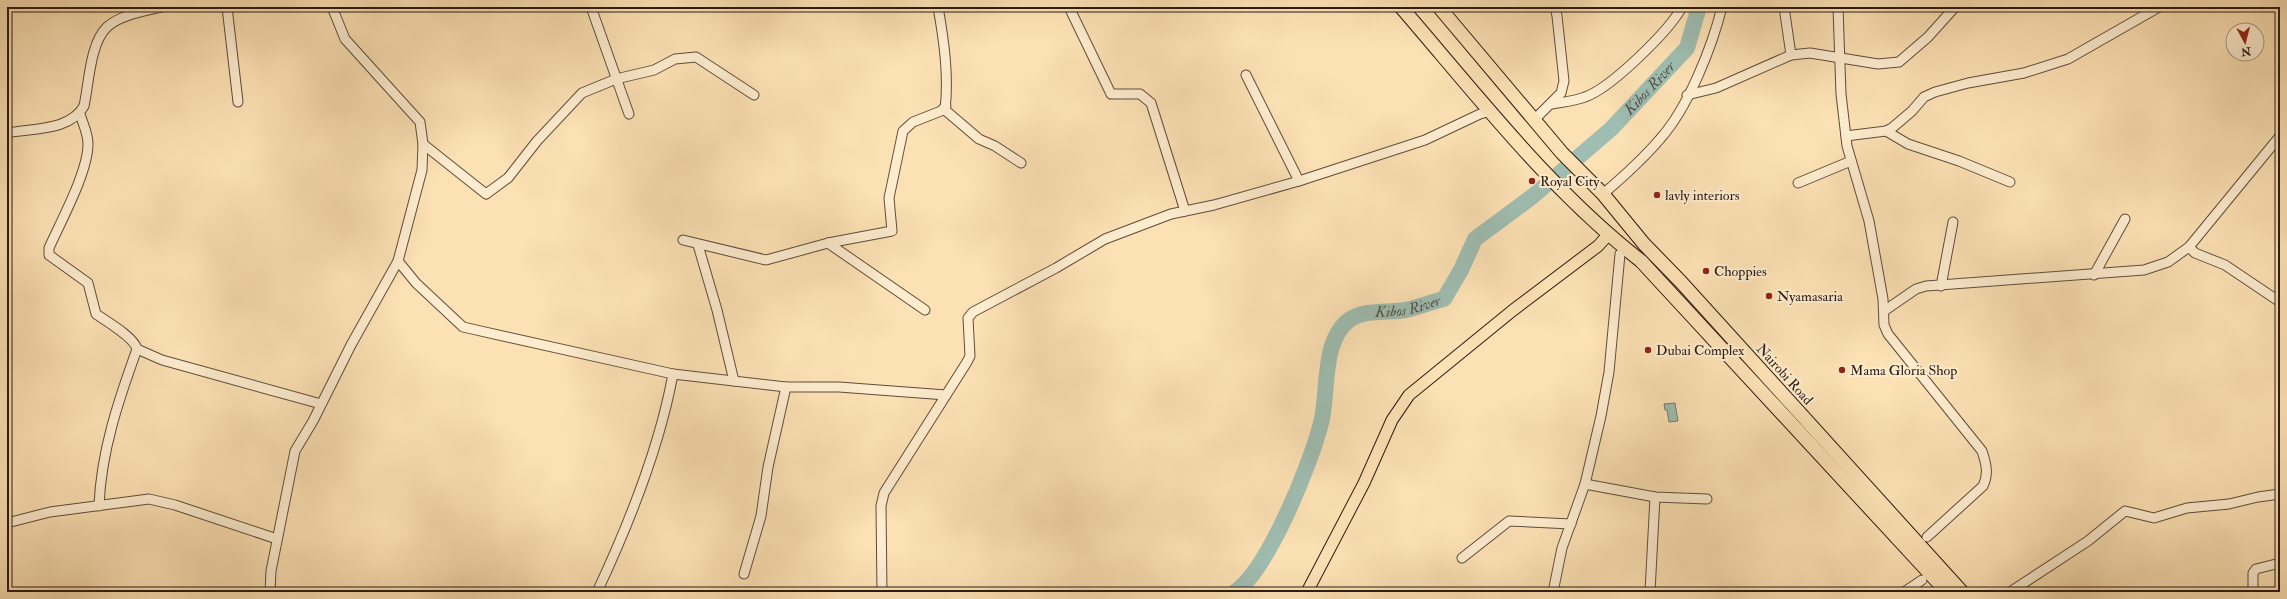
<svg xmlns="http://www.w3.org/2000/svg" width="2287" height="599" font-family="'IM FELL Double Pica',serif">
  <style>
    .water { fill: #9fbdb1; stroke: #717c72 }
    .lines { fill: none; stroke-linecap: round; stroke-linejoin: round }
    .river { stroke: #9fbdb1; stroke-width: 16 }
    .minor-casing { stroke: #5f4c3b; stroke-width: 11 }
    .major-casing { stroke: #2b1a13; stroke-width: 13 }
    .highway-casing { stroke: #2b1a13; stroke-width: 15 }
    .minor { stroke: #fdecce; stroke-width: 9 }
    .major { stroke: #fce1b4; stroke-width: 11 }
    .highway { stroke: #fce1b4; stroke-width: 13 }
    .poi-dot { fill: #8f2418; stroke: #fdecce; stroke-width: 1.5 }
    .labels { text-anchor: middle; stroke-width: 4; stroke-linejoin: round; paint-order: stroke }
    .poi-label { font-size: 14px; fill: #2b1a13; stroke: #fdecce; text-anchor: start }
    .street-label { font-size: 14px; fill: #2b1a13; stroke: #fdecce }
    .water-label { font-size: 15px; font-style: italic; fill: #54534a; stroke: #fdecce }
  </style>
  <rect width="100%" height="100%" fill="#fce1b4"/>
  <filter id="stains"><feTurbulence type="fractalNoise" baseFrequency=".005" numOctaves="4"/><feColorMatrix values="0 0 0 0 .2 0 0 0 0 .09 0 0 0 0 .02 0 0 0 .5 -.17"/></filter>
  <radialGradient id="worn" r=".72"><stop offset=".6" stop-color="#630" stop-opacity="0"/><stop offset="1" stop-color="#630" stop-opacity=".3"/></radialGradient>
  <polygon class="water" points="1675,403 1678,421 1669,422 1667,410 1665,410 1664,404"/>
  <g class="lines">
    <path class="river" id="s1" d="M1235 592C1268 570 1311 463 1321 423 1329 393 1321 341 1349 320 1364 309 1389 313 1406 310 1419 307 1431 302 1444 299L1461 270 1475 239 1533 196 1611 129 1687 48 1699 7"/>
    <g class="minor-casing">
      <g id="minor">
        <polyline points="227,7 238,102"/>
        <polyline points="591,7 629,114"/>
        <path d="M938 7C944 41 949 76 945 110L979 139 995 146 1021 163"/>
        <polyline points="1069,7 1111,94 1140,94 1151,103 1185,211"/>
        <polyline points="1784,7 1791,55"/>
        <path d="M1838 7 1841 94 1847 146 1869 221 1883 299 1884 325 1888 334 1982 451C1986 463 1989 474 1983 486L1927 537"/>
        <polyline points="1246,75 1299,181"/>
        <polyline points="1687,95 1716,88 1791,55 1810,53 1878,64 1899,62 1928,37 1955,7"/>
        <path d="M1552 104C1563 102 1575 101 1585 97 1611 88 1669 31 1682 7"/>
        <path d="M80 114C83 124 88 133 88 144 88 172 61 221 49 248V255L88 283 96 314C106 321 134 337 137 349 119 399 101 451 99 506"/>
        <polyline points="1534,120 1561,93 1564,81 1557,16 1555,7"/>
        <polyline points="1886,131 1908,144 1959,161 2010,182"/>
        <path d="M7 133C33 128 70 131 84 106 89 83 90 43 107 27 120 15 145 11 162 7"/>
        <polyline points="1846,136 1886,131 1892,128 1912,111 1924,97 1935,92 1968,83 2024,73 2068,59 2159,7"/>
        <polyline points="423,144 486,194 508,178 537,141 582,93 616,79 654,70 675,59 696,57 754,95"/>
        <polyline points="1798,183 1851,161"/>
        <path d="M1603 194C1623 177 1643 159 1660 139 1688 108 1712 47 1722 7"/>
        <polyline points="683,240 766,260 828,243 892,231 889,198 903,131 913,122 941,111 946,106"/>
        <polyline points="828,243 925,310"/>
        <polyline points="698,245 717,310 734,381"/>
        <polyline points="2189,247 2195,253 2225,265 2280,302"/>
        <polyline points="398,261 416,283 463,327 673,374"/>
        <polyline points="2094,275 2125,219"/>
        <polyline points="1941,286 1953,222"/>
        <polyline points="1884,311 1916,289 1926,286 2144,270 2168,262 2189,247 2280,136"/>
        <polyline points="137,349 162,360 321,404"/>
        <polyline points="1585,484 1655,497 1707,499"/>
        <polyline points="7,523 50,512 149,499 175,505 277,539"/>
        <polyline points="1462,558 1509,521 1571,524"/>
        <polyline points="744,574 761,516 768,467 786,387"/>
        <polyline points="270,592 271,571 295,451 313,421 351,345 398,261 422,170 423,144 420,122 345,39 332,7"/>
        <path d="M597 592C628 526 660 445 673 374L786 387H839L946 395"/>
        <polyline points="882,592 881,506 884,493 967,362 970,356 968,318 973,312 1056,268 1105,239 1171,214 1214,205 1299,181 1425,140 1480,114 1491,111"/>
        <polyline points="1553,592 1562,548 1585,484 1601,416 1609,372 1620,254"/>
        <polyline points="1650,592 1655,497"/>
        <polyline points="1904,592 1922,580"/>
        <polyline points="2010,592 2088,541 2125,511 2154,518 2187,508 2229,504 2258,497 2280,494"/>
        <polyline points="2253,592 2253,573 2256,569 2280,563"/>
      </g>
    </g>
    <g class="major-casing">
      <polyline id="major" points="1307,592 1364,483 1392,420 1409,395 1512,311 1598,246 1608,235"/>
    </g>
    <g class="highway-casing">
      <g id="highway">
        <path d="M1401 7C1477 95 1549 189 1641 261L1947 592"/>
        <polyline points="1439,7 1562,153 1603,194 1644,244 1681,282 1962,592"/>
      </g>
    </g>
    <use href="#minor" class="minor"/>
    <use href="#major" class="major"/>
    <use href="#highway" class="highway"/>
  </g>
  <g class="poi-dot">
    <circle cx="1532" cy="181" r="4"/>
    <circle cx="1657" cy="195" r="4"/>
    <circle cx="1706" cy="271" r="4"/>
    <circle cx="1769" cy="296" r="4"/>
    <circle cx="1648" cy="350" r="4"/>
    <circle cx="1842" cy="370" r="4"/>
  </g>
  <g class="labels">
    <g class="poi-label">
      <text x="1540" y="186">Royal City</text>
      <text x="1665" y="200">lavly interiors</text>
      <text x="1714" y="276">Choppies</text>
      <text x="1777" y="301">Nyamasaria</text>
      <text x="1656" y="355">Dubai Complex</text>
      <text x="1850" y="375">Mama Gloria Shop</text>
    </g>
    <g class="street-label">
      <text transform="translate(1785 374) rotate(48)" y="5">Nairobi Road</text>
    </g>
    <g class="water-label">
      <text dy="5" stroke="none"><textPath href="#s1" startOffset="698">Kibos River</textPath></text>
      <text dy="5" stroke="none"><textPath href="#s1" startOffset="362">Kibos River</textPath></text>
    </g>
  </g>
  <rect width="2287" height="599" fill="none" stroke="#fce1b4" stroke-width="24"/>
  <rect x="8" y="8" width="2271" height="583" fill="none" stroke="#2b1a13" stroke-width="2"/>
  <rect x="12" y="12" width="2263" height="575" fill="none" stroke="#2b1a13"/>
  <g transform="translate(2245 42) rotate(173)"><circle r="19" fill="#fdecce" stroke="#a99883"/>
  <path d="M0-3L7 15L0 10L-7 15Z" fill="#8f2418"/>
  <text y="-6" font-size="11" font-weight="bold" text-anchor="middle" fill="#2b1a13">N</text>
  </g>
  <rect width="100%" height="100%" filter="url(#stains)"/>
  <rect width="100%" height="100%" fill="url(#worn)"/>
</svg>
